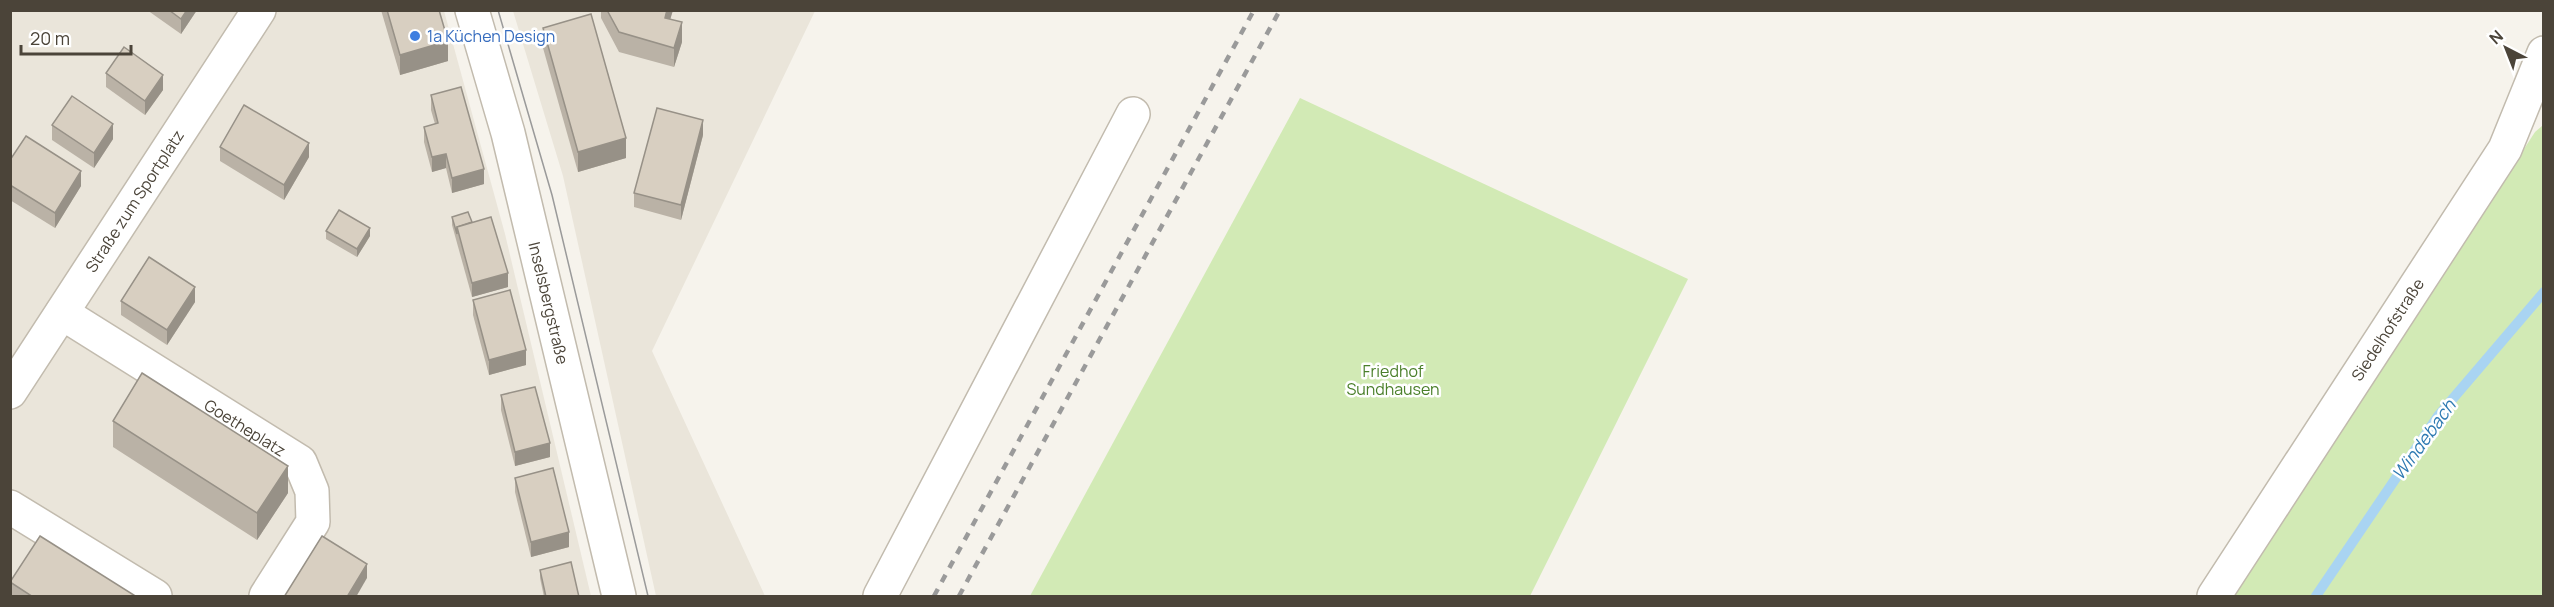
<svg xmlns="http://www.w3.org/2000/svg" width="2554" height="607" font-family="Manrope,sans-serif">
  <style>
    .residential { fill: #eae5da }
    .green { fill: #d2eab5 }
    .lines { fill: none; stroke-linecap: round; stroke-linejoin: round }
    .stream { stroke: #a9d4f2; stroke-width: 10 }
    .minor-casing { stroke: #c2bbae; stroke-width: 36 }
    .minor { stroke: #fff; stroke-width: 33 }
    .tram { stroke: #9a9a9a; stroke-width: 1.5 }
    .rail { stroke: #9a9a9a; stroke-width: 4.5; stroke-dasharray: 8 8; stroke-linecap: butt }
    .wall { fill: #bab2a6 }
    .shaded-wall { fill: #979187 }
    .building { fill: #d8cfc1; stroke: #979187; stroke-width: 1.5 }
    .shop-dot { fill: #3f7fe0; stroke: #fff; stroke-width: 2 }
    .labels { text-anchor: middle; stroke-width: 5; stroke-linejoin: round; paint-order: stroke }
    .shop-label { font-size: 16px; fill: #366cbe; stroke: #fff; text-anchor: start }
    .street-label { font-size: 16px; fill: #4b4439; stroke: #fff }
    .park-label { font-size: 16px; fill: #4a7f2a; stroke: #fff }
    .water-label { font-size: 18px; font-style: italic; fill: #2e7ab2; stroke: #fff }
  </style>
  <rect width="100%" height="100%" fill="#f6f3ec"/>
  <g class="residential">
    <polygon points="10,11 444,11 505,234 591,596 11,596"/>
    <polygon points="513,11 815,11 652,351 765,596 656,596 563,176"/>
  </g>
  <g class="green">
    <polygon points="1300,98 1688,279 1530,596 1030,596"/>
    <polygon points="2543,125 2543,596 2234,596 2535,132"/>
  </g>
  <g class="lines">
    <polyline class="stream" points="2316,596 2438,416 2544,292"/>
    <g class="minor-casing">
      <g id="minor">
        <path id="s1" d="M472 10 508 133 619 596"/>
        <path id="s2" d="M62 313 300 462 312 491 313 522 266 596"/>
        <path id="s3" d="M10 392 259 10"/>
        <polyline points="10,507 155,596"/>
        <polyline points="880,596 1133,114"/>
        <path id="s4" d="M2214 596 2505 149 2544 53"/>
      </g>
    </g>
    <use href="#minor" class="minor"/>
    <polyline class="tram" points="498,10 552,195 648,596"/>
    <g class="rail">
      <polyline points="934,596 1254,10"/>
      <polyline points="959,596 1280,10"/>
    </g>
  </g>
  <g class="wall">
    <polygon points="147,10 197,10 181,34"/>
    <polygon points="381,10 439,10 448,61 400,75"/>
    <polygon points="601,10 673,10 670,19 682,42 674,67 619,52 601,18"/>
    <polygon points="543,28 626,158 578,172 543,48"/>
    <polygon points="106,73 163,90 145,115 106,87"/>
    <polygon points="431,95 484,184 452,193 446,168 432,172 424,142 424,127 435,124 431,110"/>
    <polygon points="52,125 113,139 94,168 52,140"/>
    <polygon points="703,135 681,220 634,207 634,193"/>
    <polygon points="220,147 309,157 284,200 220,161"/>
    <polygon points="10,160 81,186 55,228 10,200"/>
    <polygon points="452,217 472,222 508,287 472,297 452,225"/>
    <polygon points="326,231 370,236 357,257 326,239"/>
    <polygon points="473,300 526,365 489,375 473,315"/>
    <polygon points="121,301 195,302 167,345 121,315"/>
    <polygon points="501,395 550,457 515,466 501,410"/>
    <polygon points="113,421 288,493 257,540 113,447"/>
    <polygon points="515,478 569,547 531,557 515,492"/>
    <polygon points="540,570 579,597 544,597 540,578"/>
    <polygon points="10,582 137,597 10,597"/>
  </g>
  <g class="shaded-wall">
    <polygon points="187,10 197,10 181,34 181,19"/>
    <polygon points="667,10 673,10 665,37 665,18"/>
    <polygon points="682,22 682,42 674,67 674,48"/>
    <polygon points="448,41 448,61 400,75 400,55"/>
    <polygon points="163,75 163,90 145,115 145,101"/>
    <polygon points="703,120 703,135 681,220 681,205"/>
    <polygon points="113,124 113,139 94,168 94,153"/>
    <polygon points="626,138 626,158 578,172 578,152"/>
    <polygon points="309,143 309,157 284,200 284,185"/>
    <polygon points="446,154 446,168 432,172 432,157"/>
    <polygon points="484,169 484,184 452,193 452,178"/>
    <polygon points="81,171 81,186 55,228 55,213"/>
    <polygon points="370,228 370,236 357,257 357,249"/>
    <polygon points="508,273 508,287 472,297 472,283"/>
    <polygon points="195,287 195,302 167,345 167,330"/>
    <polygon points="526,350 526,365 489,375 489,360"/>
    <polygon points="550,443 550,457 515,466 515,452"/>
    <polygon points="288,466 288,493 257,540 257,513"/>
    <polygon points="569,532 569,547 531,557 531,542"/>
    <polygon points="367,564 367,578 356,597 347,597"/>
  </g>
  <g class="building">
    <polygon points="169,10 187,10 181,19"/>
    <polygon points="387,10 439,10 448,41 400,55"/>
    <polygon points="607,10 667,10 665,18 682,22 674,48 619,32"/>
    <polygon points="591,14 626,138 578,152 543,28"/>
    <polygon points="124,47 163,75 145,101 106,73"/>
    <polygon points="461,87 484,169 452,178 446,154 432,157 424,127 438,123 431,95"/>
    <polygon points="72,96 113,124 94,153 52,125"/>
    <polygon points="244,105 309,143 284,185 220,147"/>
    <polygon points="657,108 703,120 681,205 634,193"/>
    <polygon points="26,136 81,171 55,213 10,185 10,160"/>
    <polygon points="339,210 370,228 357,249 326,231"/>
    <polygon points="468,212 472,222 457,227 457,234 452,217"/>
    <polygon points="491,217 508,273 472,283 457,227"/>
    <polygon points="149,257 195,287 167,330 121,301"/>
    <polygon points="510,290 526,350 489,360 473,300"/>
    <polygon points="142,373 288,466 257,513 113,421"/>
    <polygon points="535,387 550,443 515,452 501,395"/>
    <polygon points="553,468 569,532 531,542 515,478"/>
    <polygon points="40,536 137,597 33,597 10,582"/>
    <polygon points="322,536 367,564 347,597 284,597"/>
    <polygon points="571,562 579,597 546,597 540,570"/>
  </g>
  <circle class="shop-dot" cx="415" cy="36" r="6"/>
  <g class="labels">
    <g class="shop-label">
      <text x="427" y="42">1a Küchen Design</text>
    </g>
    <g class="street-label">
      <text dy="6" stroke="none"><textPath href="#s3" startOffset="228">Straße zum Sportplatz</textPath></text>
      <text dy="6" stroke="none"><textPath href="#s1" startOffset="303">Inselsbergstraße</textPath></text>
      <text dy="6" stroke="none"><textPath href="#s4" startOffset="318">Siedelhofstraße</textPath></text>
      <text dy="6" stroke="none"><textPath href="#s2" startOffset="216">Goetheplatz</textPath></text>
    </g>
    <g class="park-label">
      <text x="1393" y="377">Friedhof<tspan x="1393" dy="18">Sundhausen</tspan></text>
    </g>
    <g class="water-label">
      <text transform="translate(2424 440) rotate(-54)" y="6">Windebach</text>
    </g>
  </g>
  <rect width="2554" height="607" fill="none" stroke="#4b4439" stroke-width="24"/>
  <g transform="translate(2506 48) rotate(318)" stroke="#ffffff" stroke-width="4.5" paint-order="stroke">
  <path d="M0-4.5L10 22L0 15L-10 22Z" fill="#4b4439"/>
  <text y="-9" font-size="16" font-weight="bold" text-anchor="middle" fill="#4b4439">N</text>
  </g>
  <path d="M21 45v9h110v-9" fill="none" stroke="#4b4439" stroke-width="3"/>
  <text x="30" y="45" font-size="18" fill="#4b4439" stroke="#ffffff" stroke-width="4.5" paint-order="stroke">20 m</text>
</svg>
